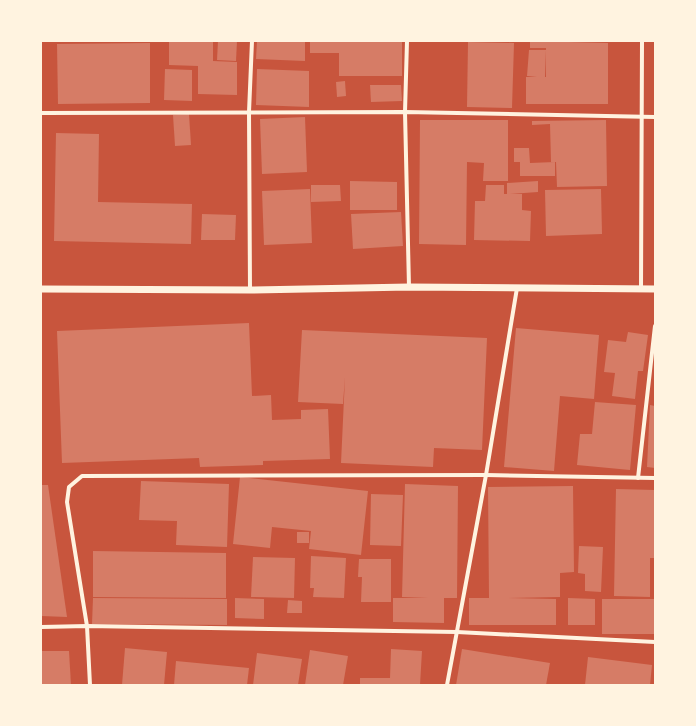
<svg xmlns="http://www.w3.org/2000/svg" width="696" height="726" font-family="Poppins,sans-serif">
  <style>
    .building { fill: #d67c66 }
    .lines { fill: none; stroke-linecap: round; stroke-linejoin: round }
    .minor { stroke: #fff3e0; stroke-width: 4 }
    .tertiary { stroke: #fff3e0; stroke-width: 7 }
  </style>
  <rect width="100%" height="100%" fill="#c8553d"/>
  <g class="building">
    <polygon points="169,41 213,41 213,61 237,62 237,95 198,94 198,66 169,65"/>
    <polygon points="218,41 237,41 236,61 217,60"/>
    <polygon points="257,41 305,41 305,61 256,59"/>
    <polygon points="310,41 402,41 402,76 339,76 339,53 310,53"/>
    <polygon points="530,41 608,43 608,104 526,104 526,77 537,77 527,76 529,50 546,50 545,77 546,77 546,48 530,48"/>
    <polygon points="468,42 514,43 512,108 467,107"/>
    <polygon points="150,43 150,103 58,104 57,44"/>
    <polygon points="165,69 192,70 192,101 164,100"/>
    <polygon points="257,69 309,71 309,107 256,105"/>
    <polygon points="345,81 346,96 337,97 336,82"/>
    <polygon points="370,85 401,85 402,101 371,102"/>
    <polygon points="189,114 191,145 175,146 173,115"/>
    <polygon points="305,117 307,172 262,174 260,119"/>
    <polygon points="420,120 508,120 508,181 483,181 484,163 467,162 466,245 419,244"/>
    <polygon points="606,120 607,186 557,187 556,162 559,162 551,162 550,124 532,125 532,121"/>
    <polygon points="56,133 99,134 98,202 192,204 191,244 54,241"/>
    <polygon points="514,148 529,148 530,163 555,162 555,176 520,176 520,162 514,162"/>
    <polygon points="350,181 397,182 397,210 350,210"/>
    <polygon points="538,181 538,192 510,194 522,194 522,210 531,211 530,241 474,240 475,201 485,201 486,185 504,185 504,194 507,194 507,183"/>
    <polygon points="311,185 340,185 341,201 311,202"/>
    <polygon points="310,189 312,243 264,245 262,191"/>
    <polygon points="601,189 602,234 546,236 545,190"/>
    <polygon points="401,212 403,246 353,249 351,214"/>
    <polygon points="202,214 236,215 235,240 201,240"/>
    <polygon points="249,323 252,396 271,395 272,420 301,419 301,410 328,409 330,459 263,461 263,465 200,467 199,458 62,463 57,331"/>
    <polygon points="516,328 599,335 594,399 560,396 554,471 504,467"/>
    <polygon points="302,330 487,338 482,450 434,448 433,467 341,463 345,377 343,404 298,402"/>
    <polygon points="628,332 648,335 643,371 638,371 635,399 612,396 615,373 604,372 608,340 626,342"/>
    <polygon points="595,402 636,405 630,470 577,465 580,434 592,434"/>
    <polygon points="650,405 655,406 655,468 647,467"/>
    <polygon points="240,477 368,491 361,555 309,549 311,531 272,527 270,548 233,544"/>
    <polygon points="141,481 229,484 227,547 176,545 177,521 139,520"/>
    <polygon points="405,484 458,486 457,598 444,598 444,623 393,622 393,598 428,598 402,597"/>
    <polygon points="41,485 48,485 67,617 41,616"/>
    <polygon points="573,486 574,572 560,573 560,597 505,598 556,599 556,625 469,625 469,598 489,598 488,487"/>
    <polygon points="616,489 655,490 655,558 650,558 650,597 614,596"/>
    <polygon points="371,494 403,495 401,546 370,545"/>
    <rect x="297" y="532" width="12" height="11"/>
    <polygon points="579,546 603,547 601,592 585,591 585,574 578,573"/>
    <polygon points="93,551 226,553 226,598 93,597"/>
    <polygon points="311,556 346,558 344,598 313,597 314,588 310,588"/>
    <polygon points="253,557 295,558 294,598 251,597"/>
    <polygon points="359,559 391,559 391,602 361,602 362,577 358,577"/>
    <polygon points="93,598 227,599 227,625 92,624"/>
    <polygon points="235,598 264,599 264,619 235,618"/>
    <polygon points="568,598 595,599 595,625 568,625"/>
    <rect x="602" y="599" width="53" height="35"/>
    <polygon points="288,600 302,601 302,613 287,613"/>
    <polygon points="125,648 167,652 164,685 122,685"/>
    <polygon points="391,649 422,651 420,685 360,685 360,678 390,678"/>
    <polygon points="462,649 550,663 546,685 456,685"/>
    <polygon points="310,650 348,656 343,685 305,685"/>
    <polygon points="41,651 69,651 71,685 41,685"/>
    <polygon points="257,653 302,659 298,685 253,685"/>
    <polygon points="588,657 652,665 650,685 585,685"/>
    <polygon points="176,661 249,668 247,685 174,685"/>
  </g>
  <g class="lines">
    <g class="minor">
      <polyline points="407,41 405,112 409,287"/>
      <polyline points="41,113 405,112 655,117"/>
      <polyline points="641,289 642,41"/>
      <polyline points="250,290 249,112 252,41"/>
      <polyline points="638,478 655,326"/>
      <polyline points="41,627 87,626 457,632 655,642"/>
      <polyline points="90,685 87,626 67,502 69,487 82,476 486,475 655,478"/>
      <polyline points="447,685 486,475 517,288"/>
    </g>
    <polyline class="tertiary" points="41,289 250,290 409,287 655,289"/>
  </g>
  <rect width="696" height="726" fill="none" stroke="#fff3e0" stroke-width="84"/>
</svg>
